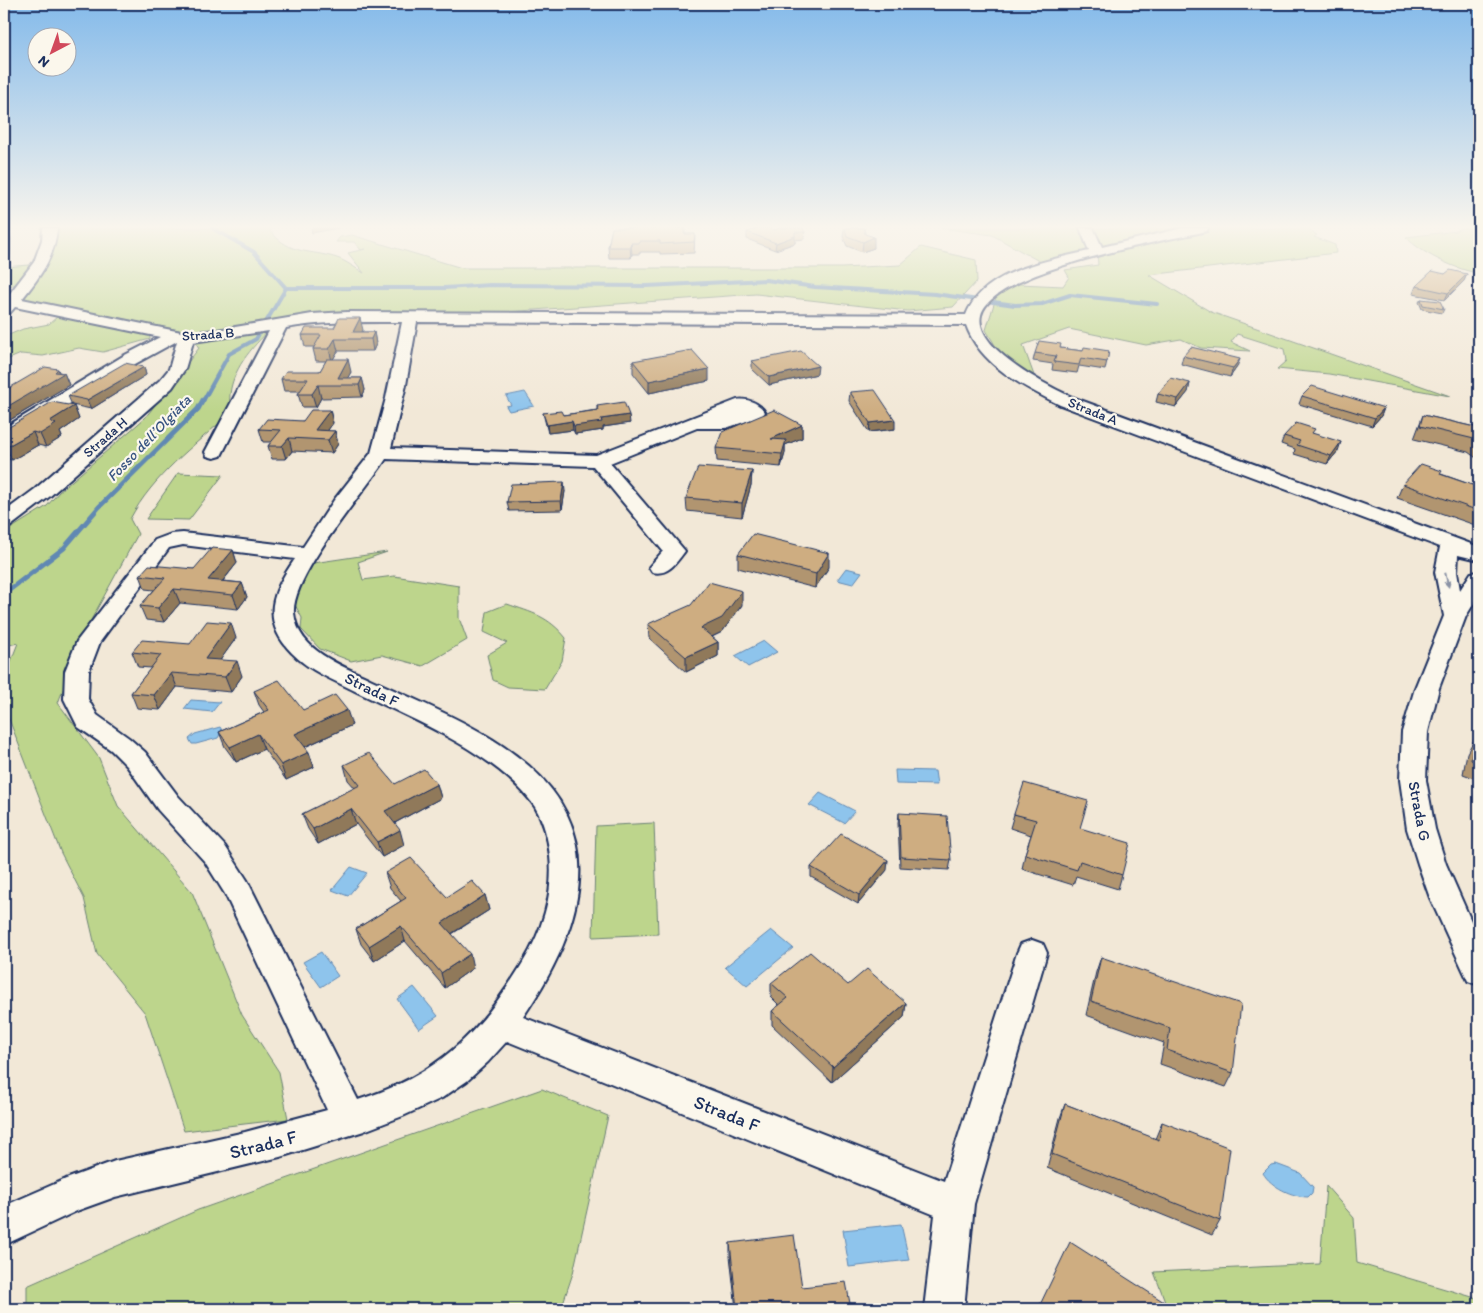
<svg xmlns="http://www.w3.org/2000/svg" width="1483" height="1313" font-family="Itim,sans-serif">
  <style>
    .green { fill: #bdd58c; stroke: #6c8275 }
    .water { fill: #8ec4ec; stroke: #6088b3 }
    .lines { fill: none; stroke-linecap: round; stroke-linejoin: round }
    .stream-far1 { stroke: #6088b3; stroke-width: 4 }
    .stream { stroke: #6088b3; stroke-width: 5 }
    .minor-casing { stroke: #1b2f5e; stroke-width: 4 }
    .minor { fill: #fbf7ec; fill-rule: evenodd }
    .wall { fill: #b1956f; stroke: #1b2f5e }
    .shaded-wall { fill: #90795a; stroke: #1b2f5e }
    .building { fill: #cead81; stroke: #1b2f5e }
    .oneway { fill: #8b93a5 }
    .labels { text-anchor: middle; stroke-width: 4.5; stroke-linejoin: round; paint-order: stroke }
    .far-street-label { font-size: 14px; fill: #1b2f5e; stroke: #fbf7ec }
    .far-water-label { font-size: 15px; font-style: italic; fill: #385482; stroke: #fbf7ec }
    .street-label { font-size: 16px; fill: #1b2f5e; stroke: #fbf7ec }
    .near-street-label { font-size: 19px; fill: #1b2f5e; stroke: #fbf7ec }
  </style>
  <rect width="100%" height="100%" fill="#f2e8d7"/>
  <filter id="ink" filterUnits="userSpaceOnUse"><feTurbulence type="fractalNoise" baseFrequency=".02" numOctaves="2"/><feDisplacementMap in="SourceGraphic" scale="10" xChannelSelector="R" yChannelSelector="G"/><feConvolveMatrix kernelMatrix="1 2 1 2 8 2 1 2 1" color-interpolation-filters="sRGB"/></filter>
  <g filter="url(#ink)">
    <g class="green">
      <path d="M57 228H272L270 231C292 256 309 249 337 258 346 261 355 268 364 273L348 253 365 249 361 250 354 242H336L340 237 352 235 462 268H842L900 265 921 247 976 260 977 281 953 307 908 311 756 294 492 313 278 322C259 340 237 361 231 388 229 396 230 407 229 415 193 446 153 476 130 519L138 534 85 631 58 703 99 758 118 806 192 892 242 1015 279 1072 288 1119 184 1131 145 1013 97 954 84 898 61 853 7 714 6 674 18 643 4 646V533L47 506 59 492 145 418 199 348 196 343 210 331H183L21 298C38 277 56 257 57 228Z"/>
      <polygon points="941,228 1079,228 1093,254 1046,265 992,235"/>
      <polygon points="1086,228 1311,228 1311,231 1317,235 1314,237 1335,245 1336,253 1149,275 1211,312 1450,396 1329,374 1277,369 1286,361 1284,349 1237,334 1231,342 1250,351 1201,348 1181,339 1146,345 1069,329 1023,345 1036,381 1001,355 986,330 997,294 1019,284 1063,286 1069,277 1065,270 1098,265 1097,252"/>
      <path d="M1461 228H1479V273C1459 271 1420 253 1406 237L1456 231Z"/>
      <polygon points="29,265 22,283 4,287 4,267"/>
      <polygon points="58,316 138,323 149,332 150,339 103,352 79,348 43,356 21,354 4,361 4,337 23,329 49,324"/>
      <polygon points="178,473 223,475 189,520 146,519"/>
      <polygon points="387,552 358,562 363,580 394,576 459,586 459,618 467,640 423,666 382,655 351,661 320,649 301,629 302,618 292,599 313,563"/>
      <path d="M507 604C533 613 548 616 566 638L562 661 545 689 508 687 493 680 487 655 507 643 484 632 487 612Z"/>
      <polygon points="654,823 658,934 593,937 596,826"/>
      <polygon points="542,1089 608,1116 573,1273 561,1309 27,1309 27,1286 198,1210"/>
      <polygon points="1326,1186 1354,1218 1357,1263 1479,1299 1479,1309 1168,1309 1154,1272 1320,1264"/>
    </g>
    <g class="water">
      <polygon points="525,392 534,406 509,411 506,406 511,405 506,396"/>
      <polygon points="846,568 862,572 853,584 837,580"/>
      <polygon points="764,641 777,652 748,667 735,656"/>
      <polygon points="191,700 220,702 212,712 184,709"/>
      <polygon points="220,727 222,730 218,738 196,744 192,744 189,739 195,734"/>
      <polygon points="895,770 935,771 937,785 896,784"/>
      <polygon points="820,793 855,811 844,823 809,805"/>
      <polygon points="351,867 367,873 348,896 332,890"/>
      <polygon points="771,930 793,948 747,986 725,967"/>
      <polygon points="321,952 338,976 321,987 303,962"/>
      <polygon points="414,987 438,1016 419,1029 397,999"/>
      <path d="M1276 1164 1300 1173 1313 1187 1312 1193 1308 1197C1293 1197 1271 1187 1263 1173L1271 1165Z"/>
      <polygon points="901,1224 909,1260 849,1267 843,1230"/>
    </g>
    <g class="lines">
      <g class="stream-far1">
        <polyline points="286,288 445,288 490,285 647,286 766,280 815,287 935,294 1015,305 1042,304 1070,295 1157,304"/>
        <polyline points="203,401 229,354 256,339 286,288 254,252 212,228"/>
      </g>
      <polyline class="stream" points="4,594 64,548 99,507 198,409 203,400"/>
      <g class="minor-casing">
        <path id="minor" d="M43 228H57C55 257 39 278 22 299L186 333 217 330 312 314 347 312 966 315C984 270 1047 261 1089 251L1080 228H1093L1102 247 1183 228H1208L1207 231C1164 241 992 270 981 315 973 348 1048 386 1072 397L1479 547V560L1458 555 1457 572 1460 590 1471 573 1479 572V595L1466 616 1439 688 1428 732 1426 780 1435 829 1446 864 1479 939V985L1468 981 1430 898 1418 864 1407 829 1400 780 1402 732 1415 688 1444 616 1435 572 1440 547 1060 405C1024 387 980 365 966 325L417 322 406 385 391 448 596 455 737 400C747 398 759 403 765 412L762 416 726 428H697L610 463 685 551C676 563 668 576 652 572L649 567 663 551 593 466 386 459C365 491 291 576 294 613 298 651 341 665 370 679 424 704 484 727 529 766 614 840 577 938 523 1017L944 1181 1017 953 1021 944 1032 940 1043 944 1047 953 974 1204 964 1309H924L935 1215 507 1041 488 1062 467 1081 442 1098 403 1116 364 1131 280 1157 115 1197 79 1210 4 1245V1206L66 1179 115 1161 245 1132 327 1110 225 894 205 862 158 810 127 766 111 750 78 727 64 699 65 671 77 641 155 540 171 534 183 533 303 547 334 500 371 453 386 398 402 322C363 322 325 321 286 328L223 452 221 456 214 458 207 456 205 452 269 331 193 342 185 369 172 388 49 497 11 526 4 528V512L35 489 160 380 169 369 177 341 135 364 10 440 4 441V428L123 356 160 337 15 307 9 314 4 316V301L34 262 42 240ZM183 545 295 559C272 591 260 621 292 653 309 671 334 680 355 691 412 719 499 754 535 807 544 822 548 839 550 856 554 894 542 932 522 964 479 1034 438 1075 358 1100L247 880 225 846 178 796 145 752 129 738 97 715 88 699 89 671 100 642 169 548Z"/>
      </g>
      <use href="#minor" class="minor"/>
    </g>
    <g class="wall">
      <polygon points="612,228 685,228 685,234 695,234 694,253 660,254 660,252 640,252 640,254 632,254 631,258 609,258 608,247"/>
      <polygon points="844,228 864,228 865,234 874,248 862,252 847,246 843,237"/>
      <polygon points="775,230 805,232 804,239 795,240 795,243 775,250 747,239 747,232"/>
      <polygon points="1445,274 1467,274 1464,281 1445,300 1413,294 1416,286"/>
      <polygon points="1421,299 1444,309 1442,313 1422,309 1419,302"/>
      <polygon points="363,330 362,332 374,332 376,344 373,351 338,351 333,359 351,372 347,378 362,378 365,390 362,397 321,398 316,407 302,407 298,394 300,391 284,391 281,379 320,371 326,361 316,361 313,349 314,347 305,347 302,335"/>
      <polygon points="1060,348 1083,351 1109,351 1105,370 1079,366 1077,373 1052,370 1053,364 1033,361 1035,353"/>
      <polygon points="1183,356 1237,367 1230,377 1181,364"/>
      <polygon points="633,361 709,381 649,393 633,373"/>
      <polygon points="752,361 817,374 769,385 752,369"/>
      <polygon points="144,367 146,375 91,409 72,405 68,396"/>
      <polygon points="59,372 64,373 69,385 10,420 4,419 4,391"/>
      <polygon points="1190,383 1188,392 1176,407 1156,402 1158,394"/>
      <polygon points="850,392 895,429 869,432 849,401"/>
      <polygon points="1302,396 1384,408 1381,416 1372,426 1299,404"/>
      <polygon points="74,406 79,419 60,432 62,437 46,447 38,445 12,460 4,458 4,430"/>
      <polygon points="597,406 630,423 603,427 603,430 575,434 573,430 548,433 543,413 563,415 597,410"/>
      <polygon points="330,410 333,423 327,431 335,431 338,444 332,453 292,451 286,459 272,459 268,446 271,442 263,442 259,429 303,421"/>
      <polygon points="1423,415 1479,428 1479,460 1468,452 1414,439"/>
      <polygon points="802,425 802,438 785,445 785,453 781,467 717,461 716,448"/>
      <polygon points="1314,434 1338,451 1327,464 1294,454 1295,449 1281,444 1284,436"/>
      <polygon points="752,471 751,485 742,517 687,511 686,498"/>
      <polygon points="1441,474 1472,485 1479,483 1479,525 1478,526 1397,498 1403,484"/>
      <polygon points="565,491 562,510 509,511 507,502"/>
      <polygon points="233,550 237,563 223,581 242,583 247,597 238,609 180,603 164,622 146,620 140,606 154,590 145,589 140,575 194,569"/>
      <polygon points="738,554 829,567 815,588 738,568"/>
      <polygon points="742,605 722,632 712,637 718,642 718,656 686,672 649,638 648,624"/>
      <polygon points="236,638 220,660 242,676 231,692 177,687 160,710 137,708 131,693 151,668 138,667 132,652"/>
      <polygon points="254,691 303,710 352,725 305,747 314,767 286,780 264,749 236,762 225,747 219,732 264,712 259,705"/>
      <polygon points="1475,738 1479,740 1479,780 1463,774 1467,753"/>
      <polygon points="344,765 395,784 437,784 441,798 395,823 404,845 382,857 356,824 318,844 308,829 302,814 355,788 348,780"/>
      <polygon points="899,813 951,860 949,870 900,867 898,823"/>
      <polygon points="1014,814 1080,828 1122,875 1118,889 1076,876 1073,885 1022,869 1025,854 1031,835 1010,828"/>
      <polygon points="811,867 887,870 858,904 811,877"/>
      <polygon points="385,873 447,897 485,895 489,910 452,934 473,968 445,988 405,941 374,961 361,944 356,929 401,901 390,888"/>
      <polygon points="1101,957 1233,1073 1226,1087 1160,1064 1164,1043 1086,1015 1096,972"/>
      <polygon points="771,983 848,985 906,1003 904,1017 832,1082 772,1025 772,1011 779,1005 771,997"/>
      <polygon points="1065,1104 1155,1139 1162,1122 1220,1221 1212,1235 1047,1168 1060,1118"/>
      <polygon points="730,1243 802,1287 851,1309 736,1309 730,1256"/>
    </g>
    <g class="shaded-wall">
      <polygon points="4,228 13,228 4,230"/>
      <polygon points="311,228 338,228 312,233"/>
      <polygon points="8,231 11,238 10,255 4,255 4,248"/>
      <polygon points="795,236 795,243 775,250 776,243"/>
      <polygon points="874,237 874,248 862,252 863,242"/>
      <polygon points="631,243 632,254 631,258 630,247"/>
      <polygon points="1467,274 1464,281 1445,300 1448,293"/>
      <polygon points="360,318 363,330 358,339 353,332"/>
      <polygon points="374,332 376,344 373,351 371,339"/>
      <polygon points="335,339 338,351 332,361 329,349"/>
      <polygon points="348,359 351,372 344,385 338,378"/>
      <polygon points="1240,359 1237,367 1230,377 1233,368"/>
      <polygon points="818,366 817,374 769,385 769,377"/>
      <polygon points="144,367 146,375 91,409 87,400"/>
      <polygon points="58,369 60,375 64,373 69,385 10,420 5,408"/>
      <polygon points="709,369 709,381 649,393 649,381"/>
      <polygon points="362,378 365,390 362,397 359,385"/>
      <polygon points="1190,383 1188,392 1176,407 1178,399"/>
      <polygon points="318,385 321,398 316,407 312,394"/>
      <polygon points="74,406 79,419 60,432 62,437 46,447 40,434 50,421"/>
      <polygon points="1384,408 1381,416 1372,426 1375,418"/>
      <polygon points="330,410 333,423 321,440 315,430"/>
      <polygon points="629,415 630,423 603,427 603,430 575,434 574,426 601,419"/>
      <polygon points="895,420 895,429 869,432 870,423"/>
      <polygon points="572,421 573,430 548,433 547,425"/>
      <polygon points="802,425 802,438 785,445 785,453 781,467 782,454 771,439"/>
      <polygon points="335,431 338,444 332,453 328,440"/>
      <polygon points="33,432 38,445 12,460 6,447"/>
      <polygon points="289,438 292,451 286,459 282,446"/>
      <polygon points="1341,442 1338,451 1327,464 1331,456"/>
      <polygon points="752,471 751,485 742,517 742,503"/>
      <polygon points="564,482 565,491 562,510 561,501"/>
      <polygon points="233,550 237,563 213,593 208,580"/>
      <polygon points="829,553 829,567 815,588 816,574"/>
      <polygon points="242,583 247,597 238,609 233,595"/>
      <polygon points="174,589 180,603 164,622 158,608"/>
      <polygon points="742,591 742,605 722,632 701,642 701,628"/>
      <polygon points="231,623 236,638 211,673 205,659"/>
      <polygon points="718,642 718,656 686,672 686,657"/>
      <polygon points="237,661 242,676 231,692 225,677"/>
      <polygon points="171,673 177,687 160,710 154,695"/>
      <polygon points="347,710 352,725 300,749 295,734"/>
      <polygon points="258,734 264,749 236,762 230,747"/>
      <polygon points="309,752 314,767 286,780 281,765"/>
      <polygon points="437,784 441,798 389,826 385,811"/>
      <polygon points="351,809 356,824 318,844 313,829"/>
      <polygon points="400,830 404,845 382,857 377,842"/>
      <polygon points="888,860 887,870 858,904 859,895"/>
      <polygon points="485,895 489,910 446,937 442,923"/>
      <polygon points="401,926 405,941 374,961 369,946"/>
      <polygon points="470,954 473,968 445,988 441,973"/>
      <polygon points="906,1003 904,1017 832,1082 833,1067"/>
    </g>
    <g class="building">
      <polygon points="612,228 684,228 684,234 695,234 694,242 660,244 660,241 640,241 640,243 631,243 630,247 608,247"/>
      <polygon points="758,228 771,228 775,230 779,228 803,228 805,232 795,232 795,236 776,243 747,232"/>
      <polygon points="845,228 864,228 865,234 874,237 863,242 847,236"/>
      <polygon points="4,231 8,231 7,247 4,248"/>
      <polygon points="1450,270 1467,274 1448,293 1416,286 1432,271 1445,274"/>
      <polygon points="1421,299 1440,301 1444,309 1423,305"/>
      <polygon points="339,318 360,318 353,332 374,332 371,339 335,339 329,349 313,349 321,335 302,335 306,328 334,328"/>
      <polygon points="1039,341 1061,344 1060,348 1083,351 1084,347 1109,351 1107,362 1081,358 1079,365 1054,362 1056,356 1035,353"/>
      <polygon points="1191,347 1240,359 1233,368 1183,356"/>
      <polygon points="692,350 709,369 649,381 633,361"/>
      <polygon points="801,351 818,366 769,377 752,361"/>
      <polygon points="327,359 348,359 338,378 362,378 359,385 318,385 312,394 298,394 308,379 281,379 286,371 320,371"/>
      <polygon points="125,363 144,367 87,400 68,396"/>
      <polygon points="45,367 58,369 55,372 64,373 5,408 4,407 4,391"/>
      <polygon points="1170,378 1190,383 1178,399 1158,394"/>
      <polygon points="1312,386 1384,408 1375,418 1302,396"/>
      <polygon points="875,390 895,420 870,423 850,392"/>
      <polygon points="52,402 74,406 50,421 56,424 40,434 33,432 6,447 4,446 4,430"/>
      <polygon points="624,402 629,415 601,419 602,422 574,426 572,421 547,425 543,413 561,411 563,415 599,410 597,406"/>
      <polygon points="311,410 330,410 315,430 335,431 328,440 289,438 282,446 268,446 281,430 259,429 267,419 303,421"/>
      <polygon points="774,410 802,425 771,439 786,440 782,454 716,448 722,432"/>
      <polygon points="1423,415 1479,428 1479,443 1474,439 1420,426"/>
      <polygon points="1296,423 1315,429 1312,433 1341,442 1331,456 1297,445 1300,441 1284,436"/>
      <polygon points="1421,464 1442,471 1440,474 1472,485 1475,482 1479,483 1479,511 1403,484"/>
      <polygon points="698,467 752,471 742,503 686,498"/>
      <polygon points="564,482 561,501 507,502 511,484"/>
      <polygon points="753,534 829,553 816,574 738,554"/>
      <polygon points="212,548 233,550 208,580 242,583 233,595 174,589 158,608 140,606 165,578 140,575 149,565 194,569"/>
      <polygon points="709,582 742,591 722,618 701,628 718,642 686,657 648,624 691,605"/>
      <polygon points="207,621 231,623 205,659 237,661 225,677 171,673 154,695 131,693 161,655 132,652 142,640 190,644"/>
      <polygon points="279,680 303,710 335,695 347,710 295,734 309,752 281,765 258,734 230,747 219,732 269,710 254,691"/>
      <polygon points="1475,738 1479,740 1479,762 1471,760"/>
      <polygon points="369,753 395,784 424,769 437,784 385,811 400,830 377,842 351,809 313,829 302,814 360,785 344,765"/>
      <polygon points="1024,783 1088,801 1080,828 1130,843 1122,875 1080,861 1077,870 1025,854 1036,820 1014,814"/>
      <polygon points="899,813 947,816 951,860 901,857"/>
      <polygon points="841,834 888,860 859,895 811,867"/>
      <polygon points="411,858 447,897 472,881 485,895 442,923 470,954 441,973 401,926 369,946 356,929 406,898 385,873"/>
      <polygon points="810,952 848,985 867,969 906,1003 833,1067 772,1011 788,998 771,983"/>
      <polygon points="1101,957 1241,1004 1233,1073 1167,1050 1170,1028 1091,1001"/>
      <polygon points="1065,1104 1159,1140 1162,1122 1230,1148 1220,1221 1052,1154"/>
      <polygon points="794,1235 802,1287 846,1282 851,1309 737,1309 730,1243"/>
      <polygon points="1070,1242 1164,1302 1161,1309 1038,1309"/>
    </g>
    <defs><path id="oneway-solid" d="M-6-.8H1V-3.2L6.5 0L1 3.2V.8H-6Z" transform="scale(1.25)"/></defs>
    <use class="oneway" href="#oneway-solid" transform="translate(1447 580) rotate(76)"/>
  </g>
  <linearGradient id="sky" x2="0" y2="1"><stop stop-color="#84baea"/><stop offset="0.55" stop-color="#f9f5ed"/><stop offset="1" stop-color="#f9f5ed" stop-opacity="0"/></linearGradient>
  <rect width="1483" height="412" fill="url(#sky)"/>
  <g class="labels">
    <g class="far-street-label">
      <text transform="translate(208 334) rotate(-4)" y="5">Strada B</text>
      <text transform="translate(1093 411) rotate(22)" y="5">Strada A</text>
      <text transform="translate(105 437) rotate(-41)" y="5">Strada H</text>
    </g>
    <g class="far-water-label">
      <text transform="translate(149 438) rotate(-46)" y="5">Fosso dell’Olgiata</text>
    </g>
    <g class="street-label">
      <text transform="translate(372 689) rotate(26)" y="6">Strada F</text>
      <text transform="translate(1420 811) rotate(79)" y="6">Strada G</text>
    </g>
    <g class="near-street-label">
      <text transform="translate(727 1113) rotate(22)" y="7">Strada F</text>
      <text transform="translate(263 1144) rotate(-14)" y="7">Strada F</text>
    </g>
  </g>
  <rect width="1483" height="1313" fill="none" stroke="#fbf7ec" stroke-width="20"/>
  <rect x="10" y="10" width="1463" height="1293" fill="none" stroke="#1b2f5e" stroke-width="2" filter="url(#ink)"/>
  <g transform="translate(52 52) rotate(221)"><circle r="24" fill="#fbf7ec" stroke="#a1a7b3"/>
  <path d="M0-4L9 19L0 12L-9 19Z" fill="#d1495b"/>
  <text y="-8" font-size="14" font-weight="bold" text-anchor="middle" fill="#1b2f5e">N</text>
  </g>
</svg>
